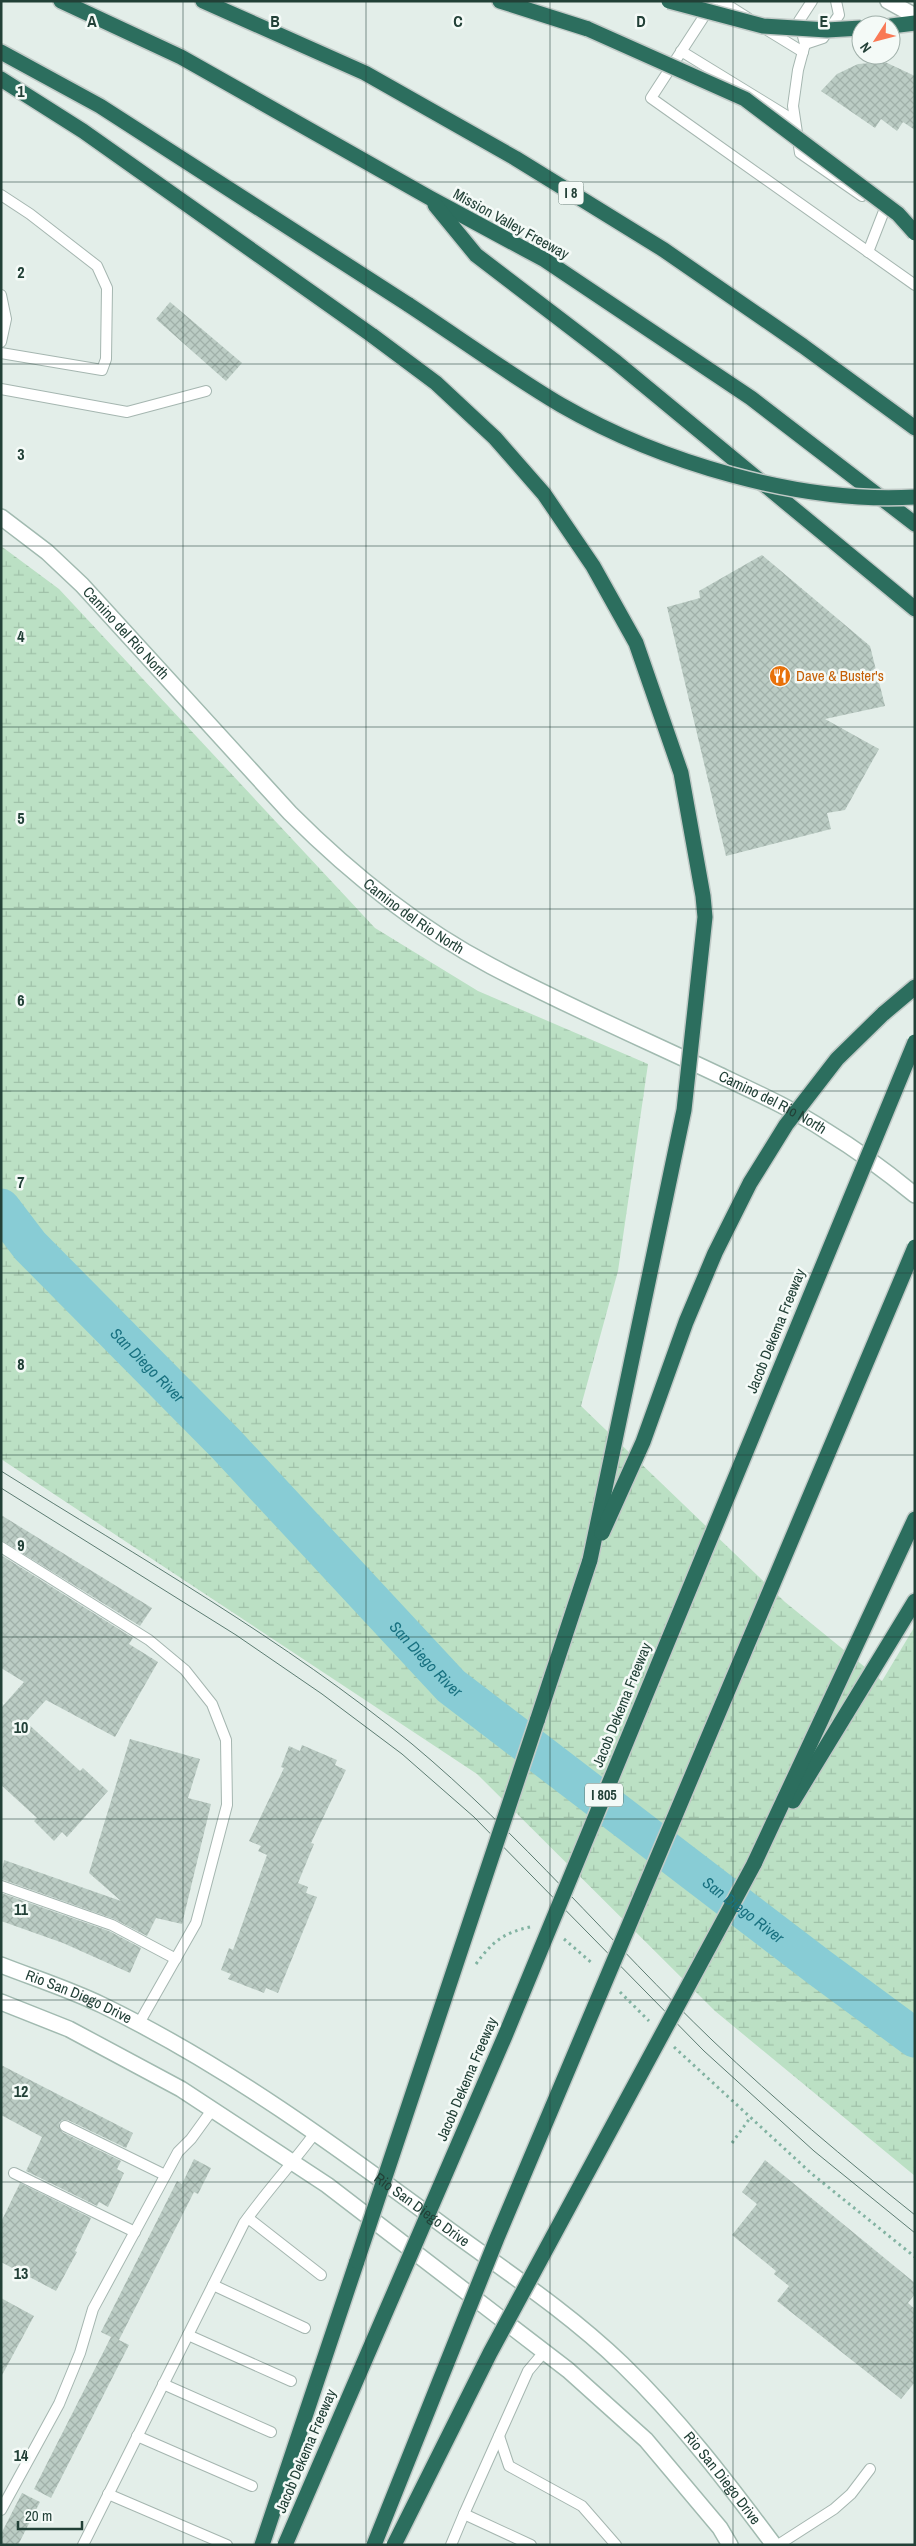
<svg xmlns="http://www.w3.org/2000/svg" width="916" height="2546" font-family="'Archivo Narrow',sans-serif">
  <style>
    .wetland { fill: url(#wetland-marsh) }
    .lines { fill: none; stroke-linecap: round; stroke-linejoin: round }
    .river { stroke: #88ccd5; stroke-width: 39 }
    .building { fill: url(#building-cross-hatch) }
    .service-casing { stroke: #a5b6b0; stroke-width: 12 }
    .tertiary-casing { stroke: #a5b6b0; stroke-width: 18 }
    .secondary-casing { stroke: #a1bab0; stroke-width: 18 }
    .motorway-casing { stroke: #c1cac7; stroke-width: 18 }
    .path { stroke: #82b3a2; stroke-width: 3; stroke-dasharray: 2.5 4; stroke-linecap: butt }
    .service { stroke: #fff; stroke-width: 10 }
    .tertiary { stroke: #fff; stroke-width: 15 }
    .secondary { stroke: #fff; stroke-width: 15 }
    .motorway { stroke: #2c6e5e; stroke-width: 15 }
    .tram { stroke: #5c7c72; stroke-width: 1 }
    .motorway-bridge-casing { stroke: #c1cac7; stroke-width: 18; stroke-linecap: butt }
    .motorway-bridge { stroke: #2c6e5e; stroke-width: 15 }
    .grid { fill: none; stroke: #224037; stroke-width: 1; stroke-opacity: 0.55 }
    .labels { text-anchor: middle; stroke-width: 5; stroke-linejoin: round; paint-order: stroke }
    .shield { fill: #f4faf7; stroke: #617871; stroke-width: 1 }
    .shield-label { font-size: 14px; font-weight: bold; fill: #224037 }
    .street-label { font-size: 15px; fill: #224037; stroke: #f4faf7 }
    .food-label { font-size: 15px; fill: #c56008; stroke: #f4faf7; text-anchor: start }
    .water-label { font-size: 16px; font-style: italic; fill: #187180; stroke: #f4faf7 }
    .grid-label { font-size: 16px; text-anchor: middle; font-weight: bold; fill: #224037; stroke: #f4faf7; stroke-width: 5; stroke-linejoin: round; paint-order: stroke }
  </style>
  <defs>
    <pattern id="wetland-marsh" width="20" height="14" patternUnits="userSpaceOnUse" patternTransform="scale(1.25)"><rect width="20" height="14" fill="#bbe0c4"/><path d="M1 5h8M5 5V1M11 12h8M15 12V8" fill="none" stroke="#a0c1a9"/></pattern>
    <pattern id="building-cross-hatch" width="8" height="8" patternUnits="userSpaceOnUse" patternTransform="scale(1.25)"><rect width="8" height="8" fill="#bbccc4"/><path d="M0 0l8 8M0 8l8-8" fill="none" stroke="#a0b0a9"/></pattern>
  </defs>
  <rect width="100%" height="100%" fill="#e3eee9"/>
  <polygon class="wetland" points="1,546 59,589 375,928 478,991 648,1064 618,1271 581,1406 785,1602 882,1681 915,1626 915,2176 715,2011 477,1774 1,1459"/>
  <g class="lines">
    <path class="river" id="s1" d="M1 1208 30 1246 226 1444 451 1686 820 1968 915 2038"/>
  </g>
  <g class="building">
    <polygon points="885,62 915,76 915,130 903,122 897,131 881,119 875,128 821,91 837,74 858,64"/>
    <polygon points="170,302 242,363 226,381 156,319"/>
    <polygon points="762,555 870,646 885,706 825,719 879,749 845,810 827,813 831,829 726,856 667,607 700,598 699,591"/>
    <polygon points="1,1515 152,1608 140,1626 1,1540"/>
    <polygon points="1,1555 133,1638 129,1644 158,1662 115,1737 46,1700 26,1722 80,1771 83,1768 108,1791 67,1837 62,1832 54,1841 34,1821 37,1818 1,1785 1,1708 24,1682 1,1668"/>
    <polygon points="130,1739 200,1759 188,1798 211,1804 182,1924 156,1918 147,1936 114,1919 1,1879 4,1860 121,1901 89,1873"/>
    <polygon points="302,1745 337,1760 335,1765 346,1770 311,1843 314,1844 298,1883 308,1887 306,1893 317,1897 278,1993 266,1988 264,1993 228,1979 231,1974 221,1970 229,1948 233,1950 267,1855 258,1851 261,1846 249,1841 284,1768 281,1767 289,1746 300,1751"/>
    <polygon points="1,1893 109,1931 141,1948 130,1973 63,1943 1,1921"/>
    <polygon points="1,2065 133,2133 126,2148 68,2120 62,2120 59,2123 62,2132 121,2161 117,2169 124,2173 108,2207 99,2202 97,2206 26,2171 42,2137 1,2115"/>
    <polygon points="194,2159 211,2168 198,2194 194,2192 119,2340 129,2345 51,2498 34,2489 111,2337 101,2332 177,2181 182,2184"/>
    <polygon points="765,2160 915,2283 915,2294 908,2303 915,2309 915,2382 901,2399 777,2301 789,2286 774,2274 776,2271 732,2235 757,2204 742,2192"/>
    <polygon points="20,2183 91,2218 75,2251 77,2252 56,2291 1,2262 1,2222"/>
    <polygon points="1,2298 34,2316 1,2377"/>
    <polygon points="22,2493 40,2502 18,2545 1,2545 1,2534"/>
  </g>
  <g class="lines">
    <g class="service-casing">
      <g id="service">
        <polyline points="714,1 651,98 915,285"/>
        <polyline points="721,1 748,18"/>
        <polyline points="812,1 799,21 805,44 823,38 839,15 836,1"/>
        <polyline points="764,28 803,52"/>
        <polyline points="805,44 798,70 793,106 800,153 862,196"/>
        <polyline points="681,51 795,121"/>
        <polyline points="1,195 30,214 97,266 107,288 106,359 102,370 1,353"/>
        <polyline points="868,252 884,211"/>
        <polyline points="1,295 6,319 1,342"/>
        <polyline points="1,389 127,412 206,391"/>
        <polyline points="1,1547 149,1640 185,1670 212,1704 226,1740 227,1805 196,1923 138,2025"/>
        <polyline points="1,1886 112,1925 176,1959"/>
        <polyline points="65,2126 165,2175"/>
        <polyline points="14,2173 135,2232"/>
        <polyline points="248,2218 321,2275"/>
        <polyline points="213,2285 305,2328"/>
        <polyline points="188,2335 291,2381"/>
        <polyline points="163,2384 271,2432"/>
        <polyline points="137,2436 252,2486"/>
        <polyline points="499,2436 509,2466 582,2506 616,2545"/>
        <polyline points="108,2494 227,2545"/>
        <polyline points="1,2510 59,2404 80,2353 93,2309 178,2152 191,2139 212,2110"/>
        <polyline points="464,2514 528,2371 544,2352"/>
        <path d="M83 2545 244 2223C266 2192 292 2164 315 2133"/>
        <polyline points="451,2545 464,2514 531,2545"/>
        <polyline points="778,2545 834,2509 851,2494 870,2469"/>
      </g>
    </g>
    <g class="tertiary-casing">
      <polyline id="tertiary" points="888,1 915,16"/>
    </g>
    <g class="secondary-casing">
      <g id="secondary">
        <path id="s2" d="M1 517 47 552 82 585 290 813C350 873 415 926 491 966 565 1005 643 1039 719 1075 755 1092 793 1109 826 1131 857 1150 887 1172 915 1195"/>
        <path id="s3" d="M1 1965C34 1978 69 1989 102 2005 226 2065 337 2147 448 2229 507 2272 569 2313 622 2364 679 2419 727 2482 774 2545"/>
        <polyline points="1,2002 69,2029 181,2089 327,2185 568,2370 646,2440 720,2528 730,2545"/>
      </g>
    </g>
    <g class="motorway-casing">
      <g id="motorway">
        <polyline points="61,1 181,57 430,198 545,260 751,398 915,524"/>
        <polyline points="203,1 365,73 515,158 664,250 803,346 915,428"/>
        <polyline points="500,1 588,29"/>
        <polyline points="891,26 915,23"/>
        <polyline points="1,52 100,106 409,305"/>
        <polyline points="1,79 83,131 373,336"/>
        <polyline points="435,205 476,255 616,362 915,609"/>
        <polyline points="883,1014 915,987"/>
        <polyline points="537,1721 590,1560"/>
        <polyline points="793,1801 915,1601"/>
        <polyline points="754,1864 915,1519"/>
        <polyline points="262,2545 357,2261"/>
      </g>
    </g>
    <g class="path">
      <polyline points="564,1939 593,1964"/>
      <path d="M476 1964C492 1942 503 1933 530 1927"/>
      <polyline points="620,1992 649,2021"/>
      <polyline points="674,2047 812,2174 915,2257"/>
      <polyline points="732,2143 750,2118"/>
    </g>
    <use href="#service" class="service"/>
    <use href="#tertiary" class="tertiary"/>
    <use href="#secondary" class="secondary"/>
    <use href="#motorway" class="motorway"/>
    <g class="tram">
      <path d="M1 1471C140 1558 285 1640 412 1744 520 1834 611 1943 712 2040 777 2102 845 2159 915 2215"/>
      <polyline points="1,1488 236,1635 322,1694 402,1754 474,1817 704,2051 814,2151 915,2233"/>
    </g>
    <g class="motorway-bridge-casing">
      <g id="motorway-bridge">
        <polyline points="669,1 763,26 827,30 861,28"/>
        <polyline points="588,29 745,99 898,214 915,233"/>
        <path d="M409 305C459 338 509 374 561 405 660 462 800 504 915 497"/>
        <polyline points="373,336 436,383 495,438 544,494 593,566 636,643 681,773 703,896 705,917 684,1110 590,1560"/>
        <polyline points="602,1533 643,1442 686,1322 715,1253 750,1183 786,1125 837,1059 883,1014"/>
        <polyline points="357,2261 537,1721"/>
        <polyline points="285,2545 505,2036 915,1042"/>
        <polyline points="374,2545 497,2238 915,1247"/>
        <polyline points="394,2545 490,2353 754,1864"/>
      </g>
    </g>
    <use href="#motorway-bridge" class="motorway-bridge"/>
  </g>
  <path class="grid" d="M183 1V2545M366 1V2545M550 1V2545M733 1V2545M1 182H915M1 364H915M1 546H915M1 727H915M1 909H915M1 1091H915M1 1273H915M1 1455H915M1 1637H915M1 1819H915M1 2000H915M1 2182H915M1 2364H915"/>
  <defs>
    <g id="restaurant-disc" transform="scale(1.125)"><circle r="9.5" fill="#e8710a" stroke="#f4faf7"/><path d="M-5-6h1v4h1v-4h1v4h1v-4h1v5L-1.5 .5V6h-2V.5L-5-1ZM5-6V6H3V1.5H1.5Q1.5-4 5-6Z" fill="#fff"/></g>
  </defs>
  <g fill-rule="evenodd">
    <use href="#restaurant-disc" x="780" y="676"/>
  </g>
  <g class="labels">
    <g class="shield">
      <rect x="558.5" y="181.5" width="25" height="23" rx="4"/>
      <rect x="585" y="1783.5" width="38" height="23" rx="4"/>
    </g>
    <g class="shield-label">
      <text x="571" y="198">I 8</text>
      <text x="604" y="1800">I 805</text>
    </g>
    <g class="street-label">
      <text transform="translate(511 224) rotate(29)" y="5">Mission Valley Freeway</text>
      <text dy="5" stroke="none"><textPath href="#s2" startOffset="171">Camino del Rio North</textPath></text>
      <text dy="5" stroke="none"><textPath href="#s2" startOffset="576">Camino del Rio North</textPath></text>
      <text dy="5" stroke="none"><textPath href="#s2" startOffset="981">Camino del Rio North</textPath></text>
      <text transform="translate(776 1331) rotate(-68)" y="5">Jacob Dekema Freeway</text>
      <text transform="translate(622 1705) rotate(-68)" y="5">Jacob Dekema Freeway</text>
      <text dy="5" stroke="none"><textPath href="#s3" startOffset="84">Rio San Diego Drive</textPath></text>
      <text transform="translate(467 2079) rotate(-67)" y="5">Jacob Dekema Freeway</text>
      <text dy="5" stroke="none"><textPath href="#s3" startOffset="489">Rio San Diego Drive</textPath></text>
      <text transform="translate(306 2451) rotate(-67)" y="5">Jacob Dekema Freeway</text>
      <text dy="5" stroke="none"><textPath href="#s3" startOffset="894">Rio San Diego Drive</textPath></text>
    </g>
    <g class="food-label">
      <text x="796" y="681">Dave &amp; Buster's</text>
    </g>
    <g class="water-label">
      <text dy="6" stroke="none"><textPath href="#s1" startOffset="215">San Diego River</textPath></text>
      <text dy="6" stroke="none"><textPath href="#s1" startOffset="620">San Diego River</textPath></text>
      <text dy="6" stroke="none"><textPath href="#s1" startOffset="1025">San Diego River</textPath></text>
    </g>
  </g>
  <g class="grid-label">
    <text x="92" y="27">A</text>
    <text x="275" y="27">B</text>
    <text x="458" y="27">C</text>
    <text x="641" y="27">D</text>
    <text x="824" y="27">E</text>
    <text x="21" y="97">1</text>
    <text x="21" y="278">2</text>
    <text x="21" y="460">3</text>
    <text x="21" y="642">4</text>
    <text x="21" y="824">5</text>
    <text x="21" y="1006">6</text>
    <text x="21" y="1188">7</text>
    <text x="21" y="1370">8</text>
    <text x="21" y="1551">9</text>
    <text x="21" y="1733">10</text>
    <text x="21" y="1915">11</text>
    <text x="21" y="2097">12</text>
    <text x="21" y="2279">13</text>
    <text x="21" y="2461">14</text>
  </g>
  <rect width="916" height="2546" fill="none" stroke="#224037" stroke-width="5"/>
  <g transform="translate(876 40) rotate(234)"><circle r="24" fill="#f4faf7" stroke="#a0b0aa"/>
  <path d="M0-4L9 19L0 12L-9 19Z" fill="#f97956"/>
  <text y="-8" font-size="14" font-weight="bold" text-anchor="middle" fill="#224037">N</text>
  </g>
  <path d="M18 2521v8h64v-8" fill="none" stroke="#224037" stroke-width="2.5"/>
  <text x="25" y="2521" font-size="15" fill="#224037" stroke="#f4faf7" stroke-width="4" paint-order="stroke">20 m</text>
</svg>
